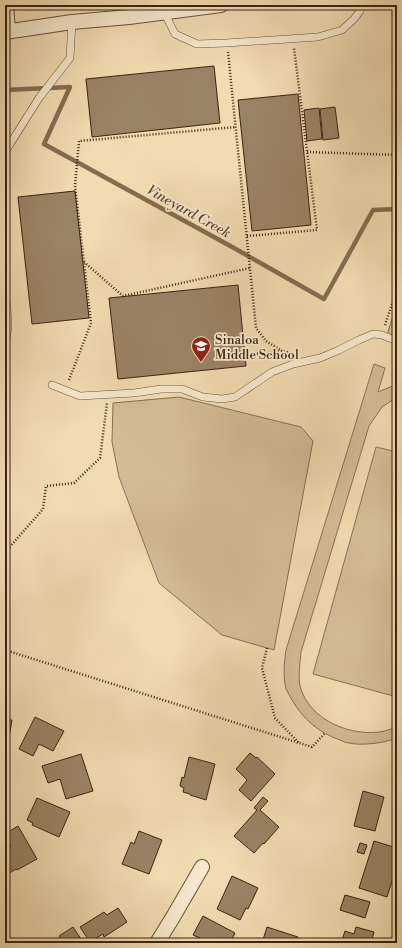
<svg xmlns="http://www.w3.org/2000/svg" width="402" height="948" font-family="'Libre Bodoni',serif">
  <style>
    .green { fill: #d2bc96; stroke: #867054 }
    .lines { fill: none; stroke-linecap: round; stroke-linejoin: round }
    .stream { stroke: #836d51; stroke-width: 4.5 }
    .building { fill: #998365; stroke: #3a2413 }
    .lane-casing { stroke: #68523a; stroke-width: 8 }
    .street-casing { stroke: #68523a; stroke-width: 16 }
    .path { stroke: #3a2413; stroke-width: 2.5; stroke-dasharray: 1 2; stroke-linecap: butt }
    .lane { stroke: #f6e8cc; stroke-width: 7 }
    .street { stroke: #f6e8cc; stroke-width: 14 }
    .labels { text-anchor: middle; stroke-width: 3.5; stroke-linejoin: round; paint-order: stroke }
    .poi-label { font-size: 13px; fill: #3a2413; stroke: #f6e8cc; text-anchor: start }
    .water-label { font-size: 14px; font-style: italic; fill: #5e4832; stroke: #f6e8cc }
  </style>
  <rect width="100%" height="100%" fill="#f1dbb1"/>
  <filter id="stains"><feTurbulence type="fractalNoise" baseFrequency=".005" numOctaves="4"/><feColorMatrix values="0 0 0 0 .2 0 0 0 0 .09 0 0 0 0 .02 0 0 0 .5 -.17"/></filter>
  <radialGradient id="worn" r=".72"><stop offset=".6" stop-color="#630" stop-opacity="0"/><stop offset="1" stop-color="#630" stop-opacity=".3"/></radialGradient>
  <g class="green">
    <polygon points="395,309 397,309 397,338 387,335"/>
    <path d="M374 364 385 368 378 392 397 384V397L382 407 369 426 301 652C300 663 298 675 300 686 309 721 353 738 385 731 389 730 393 728 397 727V738C385 743 361 746 349 743 346 743 343 741 340 740 319 733 303 719 292 700 290 696 288 693 286 689 283 676 284 663 286 650Z"/>
    <polygon points="179,397 301,427 313,441 274,650 222,635 159,583 119,477 112,442 113,403"/>
    <polygon points="376,447 397,452 397,697 313,674"/>
  </g>
  <g class="lines">
    <polyline class="stream" points="5,90 70,87 44,144 234,248 324,299 373,210 397,209"/>
  </g>
  <g class="building">
    <polygon points="214,66 220,123 92,137 86,79"/>
    <polygon points="298,94 311,225 252,231 238,100"/>
    <polygon points="335,107 339,138 323,140 320,109"/>
    <polygon points="319,108 322,139 307,141 304,110"/>
    <polygon points="75,191 89,318 32,324 18,197"/>
    <polygon points="238,285 246,366 118,379 109,298"/>
    <polygon points="35,717 64,731 53,751 39,744 33,756 19,749"/>
    <polygon points="5,720 12,720 7,749 5,748"/>
    <polygon points="250,753 256,758 257,757 275,774 251,801 239,790 247,780 236,769"/>
    <polygon points="81,754 93,791 66,799 60,779 48,783 42,766"/>
    <polygon points="189,757 215,764 206,800 190,795 190,794 183,792 184,788 180,786 182,777 184,778"/>
    <polygon points="363,791 384,797 375,831 354,826"/>
    <polygon points="263,797 268,801 260,810 279,827 264,844 263,843 254,853 234,836 257,810 254,808"/>
    <polygon points="37,798 70,812 59,837 32,825 33,823 27,820"/>
    <polygon points="18,826 37,859 17,870 16,869 8,874 5,868 5,849 11,846 5,836 5,834"/>
    <polygon points="139,831 162,840 149,874 122,864 131,842 134,844"/>
    <polygon points="374,841 397,848 397,865 387,897 359,888"/>
    <polygon points="360,843 367,845 364,854 357,852"/>
    <polygon points="232,876 258,888 248,909 246,908 240,920 217,909"/>
    <polygon points="345,895 370,902 365,918 340,910"/>
    <polygon points="118,908 127,922 104,937 103,934 90,942 80,927 104,912 107,915"/>
    <polygon points="203,916 235,933 230,943 198,943 200,938 193,935"/>
    <polygon points="73,927 81,939 80,939 82,943 56,943 61,939 59,936"/>
    <polygon points="267,927 298,937 296,943 262,943"/>
    <polygon points="356,927 374,932 371,943 341,943 345,931 354,934"/>
  </g>
  <g class="lines">
    <g class="lane-casing">
      <g id="lane">
        <polyline points="164,12 175,34 197,44 226,43 318,37 342,30 354,19 360,11 359,5"/>
        <polyline points="5,152 39,98 70,58 72,22"/>
        <polyline points="5,297 7,306 8,328 5,345"/>
        <polyline points="52,385 80,396 134,393 161,389 182,389 203,397 222,399 235,397 272,372 293,364 320,358 339,350 359,340 373,334 382,335 397,341"/>
      </g>
    </g>
    <g class="street-casing">
      <g id="street">
        <polyline points="6,5 8,31"/>
        <polyline points="5,32 72,22 129,17 221,5"/>
        <polyline points="157,943 173,917 202,867"/>
      </g>
    </g>
    <g class="path">
      <polyline points="228,52 256,328 266,341 282,351"/>
      <polyline points="307,152 397,155"/>
      <polyline points="247,236 317,230 294,48"/>
      <polyline points="84,262 123,296 250,268"/>
      <polyline points="385,325 397,289"/>
      <polyline points="245,355 282,351 291,353"/>
      <polyline points="69,380 91,323 75,186 79,141 236,127"/>
      <polyline points="5,551 7,550 43,509 46,486 74,483 100,458 107,403"/>
      <polyline points="267,648 262,668 275,718 299,743"/>
      <polyline points="5,650 312,747 325,733"/>
    </g>
    <use href="#lane" class="lane"/>
    <use href="#street" class="street"/>
  </g>
  <defs>
    <g id="school-pin" transform="scale(1)"><path d="M0 17L-7.5 6A9.5 9.5 0 1 1 7.5 6Z" fill="#8f2418" stroke="#f6e8cc"/><path d="M0-5L7-2L0 1L-7-2ZM-4 1L0 2.5L4 1V4Q0 6-4 4Z" fill="#fff"/></g>
  </defs>
  <g fill-rule="evenodd">
    <use href="#school-pin" x="201" y="346"/>
  </g>
  <g class="labels">
    <g class="poi-label">
      <text x="215" y="344">Sinaloa<tspan x="215" dy="15">Middle School</tspan></text>
    </g>
    <g class="water-label">
      <text transform="translate(189 211) rotate(29)" y="5">Vineyard Creek</text>
    </g>
  </g>
  <rect width="402" height="948" fill="none" stroke="#f1dbb1" stroke-width="20"/>
  <rect x="6" y="6" width="390" height="936" fill="none" stroke="#3a2413" stroke-width="2"/>
  <rect x="10" y="10" width="382" height="928" fill="none" stroke="#3a2413"/>
  <rect width="100%" height="100%" filter="url(#stains)"/>
  <rect width="100%" height="100%" fill="url(#worn)"/>
</svg>
